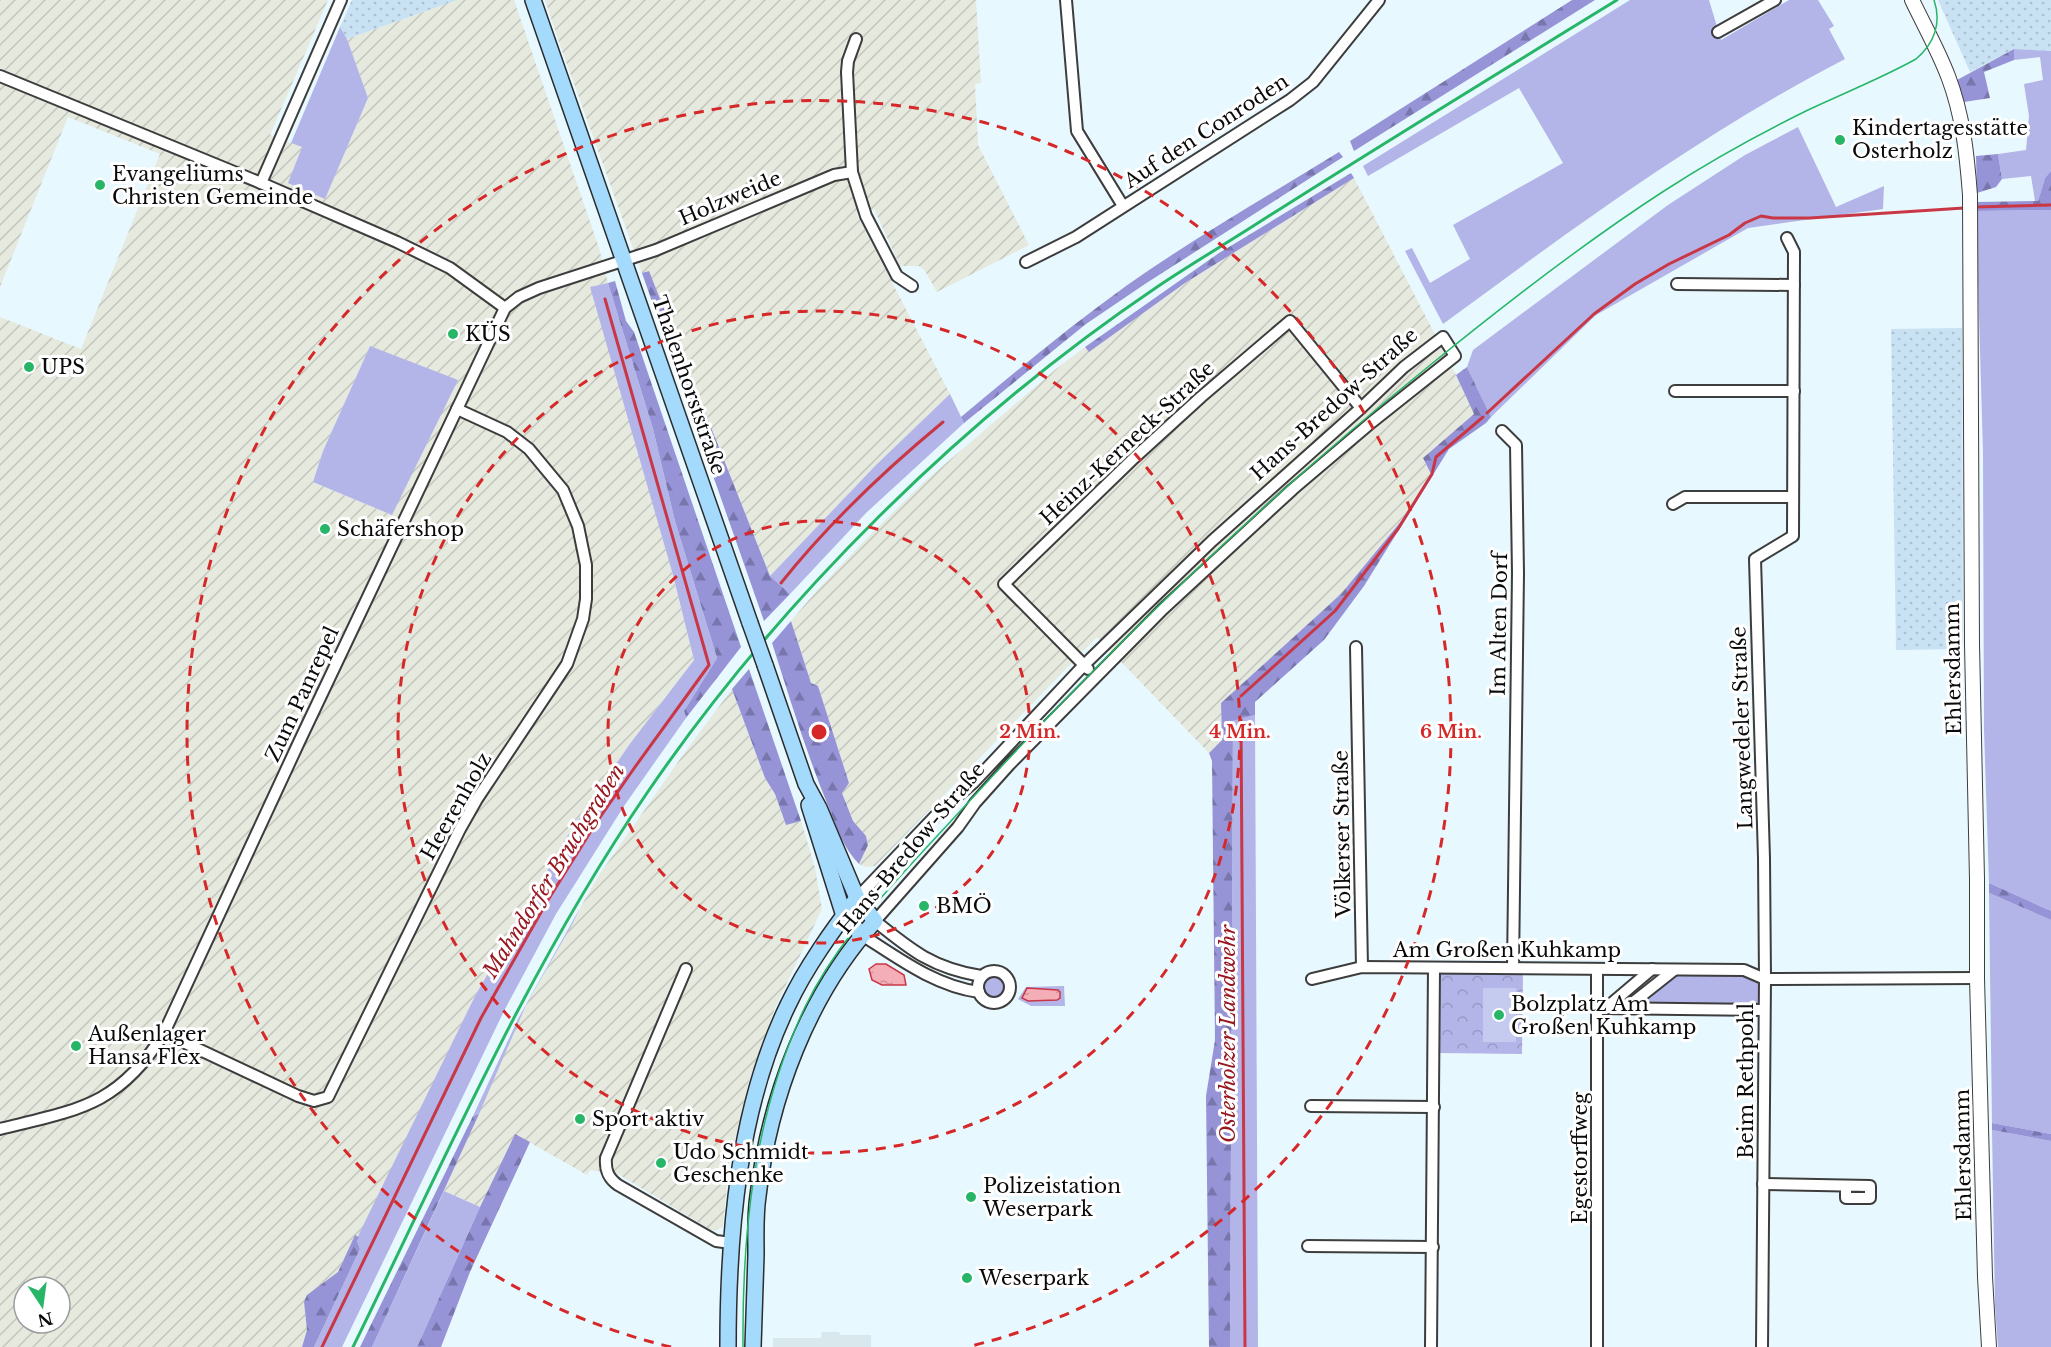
<svg xmlns="http://www.w3.org/2000/svg" width="2051" height="1347" font-family="'Libre Baskerville',serif">
  <style>
    .industrial { fill: url(#industrial-furrows); fill-rule: evenodd }
    .farmland { fill: url(#farmland-dots) }
    .grass { fill: #b3b4e7 }
    .forest { fill: url(#forest-firs) }
    .park { fill: url(#park-crowns) }
    .pitch { fill: #c5cbee }
    .plaza { fill: #d9e8ec }
    .water { fill: url(#water-ripples); stroke: #c93746; stroke-width: 1.5 }
    .lines { fill: none; stroke-linecap: round; stroke-linejoin: round }
    .stream { stroke: #c93746; stroke-width: 3 }
    .minor-casing { stroke: #3d3d3d; stroke-width: 14 }
    .tertiary-casing { stroke: #3d3d3d; stroke-width: 16 }
    .secondary-casing { stroke: #2c2c2c; stroke-width: 18 }
    .minor { stroke: #fff; stroke-width: 10 }
    .tertiary { stroke: #fff; stroke-width: 14 }
    .secondary { stroke: #a4dbfd; stroke-width: 15 }
    .tram { stroke: #27b667; stroke-width: 1.5 }
    .rail { stroke: #27b667; stroke-width: 3 }
    .secondary-bridge-casing { stroke: #2c2c2c; stroke-width: 18; stroke-linecap: butt }
    .secondary-bridge { stroke: #a4dbfd; stroke-width: 15 }
    .ring { fill: none; stroke: #d62828; stroke-width: 3; stroke-dasharray: 10 8 }
    .poi-dot { fill: #27b667; stroke: #fff; stroke-width: 2 }
    .labels { text-anchor: middle; stroke-width: 6; stroke-linejoin: round; paint-order: stroke }
    .poi-label { font-size: 20px; fill: #0a0a0a; stroke: #fff; text-anchor: start }
    .street-label { font-size: 20px; fill: #0a0a0a; stroke: #fff }
    .water-label { font-size: 21px; font-style: italic; fill: #971820; stroke: #fff }
    .centre { fill: #d62828; stroke: #fff; stroke-width: 3 }
    .ring-label { font-size: 18px; text-anchor: middle; font-weight: bold; fill: #d62828; stroke: #fff; stroke-width: 6; stroke-linejoin: round; paint-order: stroke }
  </style>
  <defs>
    <pattern id="industrial-furrows" width="10" height="10" patternUnits="userSpaceOnUse" patternTransform="scale(1.5)"><rect width="10" height="10" fill="#e5e9de"/><path d="M-1 1l2-2M0 10L10 0M9 11l2-2" fill="none" stroke="#c3c6bd"/></pattern>
    <pattern id="farmland-dots" width="8" height="8" patternUnits="userSpaceOnUse" patternTransform="scale(1.5)"><rect width="8" height="8" fill="#c9e2f3"/><path d="M2 2h.1M6 6h.1" fill="none" stroke="#abc1cf" stroke-width="1.8" stroke-linecap="round"/></pattern>
    <pattern id="forest-firs" width="22" height="20" patternUnits="userSpaceOnUse" patternTransform="scale(1.5)"><rect width="22" height="20" fill="#9693d7"/><path d="M5 1l3.5 6h-7zM16 11l3.5 6h-7z" fill="#7976ad"/></pattern>
    <pattern id="park-crowns" width="20" height="18" patternUnits="userSpaceOnUse" patternTransform="scale(1.5)"><rect width="20" height="18" fill="#b3b4e7"/><path d="M2 6a3 3 0 1 1 6 0M12 15a3 3 0 1 1 6 0" fill="none" stroke="#9999c5"/></pattern>
    <pattern id="water-ripples" width="26" height="14" patternUnits="userSpaceOnUse" patternTransform="scale(1.5)"><rect width="26" height="14" fill="#f4aeb7"/><path d="M2 4q2-2 4 0t4 0M15 11q2-2 4 0t4 0" fill="none" stroke="#d0949c"/></pattern>
  </defs>
  <rect width="100%" height="100%" fill="#e8f8ff"/>
  <g class="industrial">
    <path d="M0 0H328L270 135 302 147 289 183 325 198 368 98 347 39 457 0H514L599 248 608 283 591 287 673 575 694 660 629 745 566 838 475 996 359 1237 356 1235 352 1242 338 1272 304 1302 307 1330 302 1347H0V317L81 349 160 154 68 117 0 287ZM370 346 392 515 313 482 323 451ZM24 1287H60V1323H24Z"/>
    <polygon points="545,0 976,0 981,83 975,84 978,145 1029,245 937,292 925,271 919,266 900,266 874,209 856,213 950,394 876,465 770,576 649,272 642,273 558,39"/>
    <polygon points="1354,178 1456,375 1474,414 1423,458 1431,474 1402,520 1341,594 1221,703 1222,740 1209,753 1097,637 875,866 866,867 859,864 868,845 866,836 853,821 842,792 849,783 818,686 811,683 791,621 819,588 873,532 924,482 1056,369 1085,347 1089,351 1185,283"/>
    <polygon points="732,689 765,778 775,794 786,824 801,821 815,868 822,909 775,1008 748,1084 729,1164 723,1226 716,1231 711,1230 618,1174 590,1170 587,1175 515,1134 480,1207 444,1191 526,1005 573,923 580,908 599,875 685,752"/>
  </g>
  <g class="farmland">
    <polygon points="352,0 457,0 347,39 340,27"/>
    <polygon points="1938,0 2051,0 2051,51 2014,49 1970,72"/>
    <polygon points="1962,328 1963,649 1896,650 1891,329"/>
  </g>
  <g class="grass">
    <path d="M1630 0H1709L1721 40 1789 0H1818L1834 26 1829 29 1845 59C1702 133 1572 229 1443 324L1405 251 1412 248 1430 283 1470 259 1453 225 1563 163 1519 88 1368 176 1363 166Z"/>
    <polygon points="340,27 347,39 368,98 325,199 288,183 302,147 291,143"/>
    <polygon points="2014,49 2051,51 2051,171 2045,178 2038,201 2035,201 2031,176 2002,179 1998,154 2026,150 2029,116 2024,84 2043,80 2040,57 2014,60"/>
    <polygon points="1798,127 1836,207 1884,186 1883,209 1748,228 1596,315 1491,417 1467,367 1473,350 1668,205 1745,155"/>
    <polygon points="2051,210 2051,911 1989,883 1984,730 1983,453 1976,211"/>
    <polygon points="608,283 653,429 675,521 717,658 684,711 686,718 624,806 556,914 504,1011 342,1347 314,1347 360,1249 357,1241 359,1234 475,996 566,838 629,745 694,660 673,575 590,287"/>
    <polygon points="370,346 458,380 392,515 313,482 323,451"/>
    <polygon points="950,394 964,423 866,513 790,594 770,576 876,465"/>
    <polygon points="1255,715 1258,1347 1230,1347 1233,721"/>
    <polygon points="1989,893 2051,920 2051,1134 1992,1123"/>
    <polygon points="580,908 573,923 526,1005 479,1114 473,1116 519,1017"/>
    <polygon points="1735,974 1748,975 1759,981 1759,1003 1754,1006 1637,1005 1675,975"/>
    <circle cx="994" cy="987" r="12"/>
    <polygon points="1064,986 1065,1006 1031,1006 1018,999 1026,987"/>
    <polygon points="1992,1130 2051,1141 2051,1347 1998,1347 1995,1306"/>
    <polygon points="444,1191 480,1207 417,1347 372,1347"/>
  </g>
  <g class="forest">
    <polygon points="1572,0 1595,0 1354,151 1350,141"/>
    <polygon points="2014,49 2014,60 1984,72 1990,98 1964,102 1957,80"/>
    <path d="M1339 152 1343 157 1145 284 1086 324 964 423 961 417C1015 372 1069 327 1126 286 1194 238 1268 196 1339 152Z"/>
    <polygon points="1998,154 2002,179 1996,187 1977,193 1976,156"/>
    <polygon points="2051,171 2051,210 1976,211 1976,202 2038,201 2045,178"/>
    <polygon points="1351,173 1354,178 1185,283 1089,352 1085,347 1219,253"/>
    <polygon points="649,271 770,576 790,594 764,621 642,273"/>
    <polygon points="615,281 626,321 634,332 741,647 686,718 684,711 717,658 675,521 653,429 608,283"/>
    <polygon points="1467,367 1491,417 1486,423 1449,449 1364,586 1324,640 1255,702 1255,715 1233,721 1230,1347 1209,1347 1206,1096 1215,1040 1212,761 1209,753 1222,740 1221,703 1341,594 1402,520 1431,474 1423,458 1474,414 1456,375"/>
    <path d="M791 621 811 683 818 686 849 783 842 793 853 821 866 836 868 845 859 864C844 849 837 828 829 808 807 755 790 699 772 643Z"/>
    <polygon points="749,669 801,821 786,825 775,794 765,778 732,689"/>
    <polygon points="1989,883 2051,911 2051,920 1989,893"/>
    <polygon points="479,1114 372,1347 360,1347 473,1116"/>
    <polygon points="1992,1123 2051,1134 2051,1141 1992,1130"/>
    <polygon points="515,1134 530,1142 470,1272 441,1347 417,1347 480,1207"/>
    <polygon points="355,1235 359,1237 357,1241 360,1249 314,1347 302,1347 307,1330 304,1302 307,1295 338,1272"/>
  </g>
  <polygon class="park" points="1439,973 1523,973 1522,1054 1439,1053"/>
  <rect class="pitch" x="1483" y="988" width="33" height="54"/>
  <polygon class="plaza" points="822,1332 839,1332 840,1335 871,1335 871,1347 773,1347 773,1338 821,1338"/>
  <g class="water">
    <polygon points="876,964 886,964 904,975 906,985 882,985 872,980 869,969"/>
    <polygon points="1027,988 1058,990 1060,992 1060,998 1057,1000 1028,1001 1022,998"/>
  </g>
  <g class="lines">
    <g class="stream">
      <polyline points="1975,207 2051,205"/>
      <polyline points="1487,413 1594,314 1635,284 1669,264 1729,235 1745,223 1761,216 1773,218 1810,218 1964,208"/>
      <path d="M781 583C828 524 885 470 943 422"/>
      <polyline points="1241,696 1335,611 1398,529 1432,474 1436,457 1483,417"/>
      <polyline points="1241,720 1245,1347"/>
      <polyline points="322,1347 481,1018 548,900 596,823 635,767 709,665 605,299"/>
    </g>
    <g class="minor-casing">
      <g id="minor">
        <polyline points="1066,0 1077,131 1123,206"/>
        <polyline points="1718,32 1775,0"/>
        <polyline points="856,39 848,61 847,72 852,172 866,216 897,276 912,286"/>
        <polyline points="0,76 261,183 397,242 450,268 505,308"/>
        <polyline points="261,183 341,0"/>
        <polyline points="1026,262 1076,237 1290,100 1313,82 1379,0"/>
        <polyline points="1677,284 1794,285"/>
        <polyline points="1675,391 1794,391"/>
        <polyline points="1502,431 1516,445 1518,573 1513,968"/>
        <polyline points="1673,504 1685,497 1793,497"/>
        <polyline points="1356,647 1362,967"/>
        <polyline points="1088,669 1004,584 1134,458 1201,397 1290,321 1361,408"/>
        <path d="M857 898 941 810 973 783 1084 665 1212 541 1361 408 1404 367 1443 337 1455 356 1372 422 1293 489 1163 609 1009 765 975 803 958 827 875 921C912 951 933 968 981 976"/>
        <path d="M862 935C898 958 935 986 979 992"/>
        <path d="M686 969 606 1158C605 1170 608 1178 618 1185L716 1241 731 1243"/>
        <circle cx="994" cy="987" r="16"/>
        <polyline points="1312,979 1362,967 1744,970 1765,979 1977,978"/>
        <polyline points="1597,1008 1764,1010"/>
        <polyline points="1606,1008 1652,969"/>
        <polyline points="1626,1008 1674,970"/>
        <polyline points="164,1033 298,1096 314,1101 328,1097 460,829 477,799 567,664 583,619 586,599 586,565 578,526 563,490 529,449 507,432 457,409"/>
        <polyline points="1311,1106 1434,1107"/>
        <path d="M0 1129C77 1110 119 1106 164 1033L300 740 505 308 519 297 539 288 656 250 834 175 852 172"/>
        <polyline points="1763,1184 1870,1186 1870,1198 1846,1198 1846,1186"/>
        <polyline points="1308,1246 1433,1247"/>
        <polyline points="1431,1347 1434,968"/>
        <polyline points="1597,1347 1597,969"/>
        <polyline points="1762,1347 1765,979 1764,858 1755,559 1793,536 1794,252 1787,238"/>
      </g>
    </g>
    <g class="tertiary-casing">
      <path id="tertiary" d="M1912 0C1924 25 1938 50 1948 76 1963 115 1967 155 1970 195L1972 644 1977 879V978L1985 1277 1989 1347"/>
    </g>
    <g class="secondary-casing">
      <g id="secondary">
        <polyline points="533,0 750,623"/>
        <polyline points="809,805 844,916 862,935"/>
        <path d="M728 1347C728 1234 738 1108 788 1005 806 967 832 931 857 898"/>
        <path d="M753 1347C754 1316 755 1286 756 1255 756 1236 755 1215 758 1196 769 1099 808 994 875 921L857 898 819 808 806 784 765 665"/>
      </g>
    </g>
    <use href="#minor" class="minor"/>
    <use href="#tertiary" class="tertiary"/>
    <use href="#secondary" class="secondary"/>
    <path class="tram" d="M743 1347C742 1230 754 1114 805 1007 832 951 872 907 914 861 943 830 972 798 1001 767 1134 624 1277 489 1429 366 1505 304 1582 244 1664 191 1710 161 1759 134 1808 110 1844 93 1882 78 1916 59 1934 44 1942 23 1934 0"/>
    <path class="rail" d="M353 1347C445 1159 528 967 647 793 779 600 963 418 1157 287 1191 264 1227 243 1261 221 1379 146 1498 73 1617 0"/>
    <g class="secondary-bridge-casing">
      <polyline id="secondary-bridge" points="750,623 765,665"/>
    </g>
    <use href="#secondary-bridge" class="secondary-bridge"/>
  </g>
  <g class="ring">
    <circle cx="819" cy="732" r="211"/>
    <circle cx="819" cy="732" r="421"/>
    <path d="M671 1347A632 632 0 1 1 967 1347"/>
  </g>
  <g class="poi-dot">
    <circle cx="1840" cy="140" r="6"/>
    <circle cx="100" cy="185" r="6"/>
    <circle cx="453" cy="334" r="6"/>
    <circle cx="29" cy="367" r="6"/>
    <circle cx="325" cy="529" r="6"/>
    <circle cx="924" cy="906" r="6"/>
    <circle cx="1499" cy="1015" r="6"/>
    <circle cx="76" cy="1046" r="6"/>
    <circle cx="580" cy="1119" r="6"/>
    <circle cx="661" cy="1163" r="6"/>
    <circle cx="971" cy="1197" r="6"/>
    <circle cx="967" cy="1278" r="6"/>
  </g>
  <g class="labels">
    <g class="poi-label">
      <text x="1852" y="135">Kindertagesstätte<tspan x="1852" dy="23">Osterholz</tspan></text>
      <text x="112" y="181">Evangeliums<tspan x="112" dy="23">Christen Gemeinde</tspan></text>
      <text x="465" y="341">KÜS</text>
      <text x="41" y="374">UPS</text>
      <text x="337" y="536">Schäfershop</text>
      <text x="936" y="913">BMÖ</text>
      <text x="1511" y="1011">Bolzplatz Am<tspan x="1511" dy="23">Großen Kuhkamp</tspan></text>
      <text x="88" y="1041">Außenlager<tspan x="88" dy="23">Hansa Flex</tspan></text>
      <text x="592" y="1126">Sport aktiv</text>
      <text x="673" y="1159">Udo Schmidt<tspan x="673" dy="23">Geschenke</tspan></text>
      <text x="983" y="1193">Polizeistation<tspan x="983" dy="23">Weserpark</tspan></text>
      <text x="979" y="1285">Weserpark</text>
    </g>
    <g class="street-label">
      <text transform="translate(1206 131) rotate(-33)" y="7">Auf den Conroden</text>
      <text transform="translate(730 198) rotate(-23)" y="7">Holzweide</text>
      <text transform="translate(689 385) rotate(71)" y="7">Thalenhorststraße</text>
      <text transform="translate(1334 404) rotate(-42)" y="7">Hans-Bredow-Straße</text>
      <text transform="translate(1127 443) rotate(-43)" y="7">Heinz-Kerneck-Straße</text>
      <text transform="translate(1499 624) rotate(-89)" y="7">Im Alten Dorf</text>
      <text transform="translate(1953 669) rotate(-91)" y="7">Ehlersdamm</text>
      <text transform="translate(302 694) rotate(-65)" y="7">Zum Panrepel</text>
      <text transform="translate(1742 728) rotate(-92)" y="7">Langwedeler Straße</text>
      <text transform="translate(456 806) rotate(-60)" y="7">Heerenholz</text>
      <text transform="translate(1342 834) rotate(-91)" y="7">Völkerser Straße</text>
      <text transform="translate(911 848) rotate(-50)" y="7">Hans-Bredow-Straße</text>
      <text x="1507" y="957">Am Großen Kuhkamp</text>
      <text transform="translate(1746 1081) rotate(-90)" y="7">Beim Rethpohl</text>
      <text transform="translate(1963 1155) rotate(-91)" y="7">Ehlersdamm</text>
      <text transform="translate(1580 1158) rotate(-90)" y="7">Egestorffweg</text>
    </g>
    <g class="water-label">
      <text transform="translate(554 871) rotate(-58)" y="7">Mahndorfer Bruchgraben</text>
      <text transform="translate(1228 1034) rotate(-90)" y="7">Osterholzer Landwehr</text>
    </g>
  </g>
  <circle cx="819" cy="732" r="9" class="centre"/>
  <g class="ring-label">
    <text x="1030" y="738">2 Min.</text>
    <text x="1240" y="738">4 Min.</text>
    <text x="1451" y="738">6 Min.</text>
  </g>
  <g transform="translate(42 1305) rotate(167)"><circle r="28" fill="#ffffff" stroke="#9d9d9d" stroke-width="1.5"/>
  <path d="M0-4.5L10 22L0 15L-10 22Z" fill="#27b667"/>
  <text y="-9" font-size="16" font-weight="bold" text-anchor="middle" fill="#0a0a0a">N</text>
  </g>
</svg>
